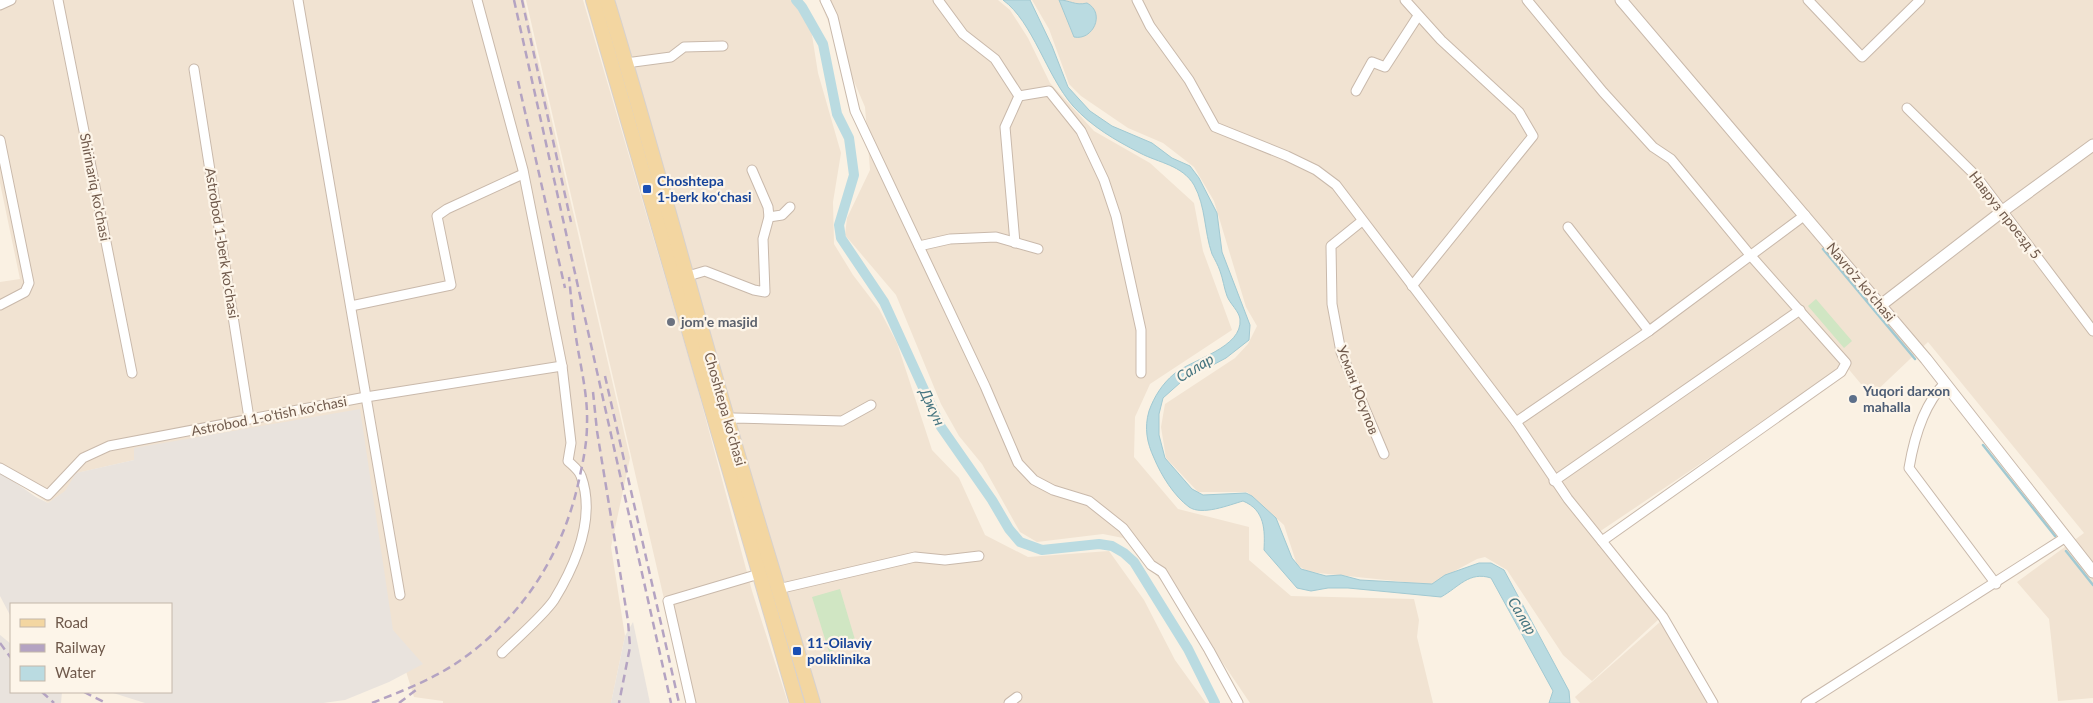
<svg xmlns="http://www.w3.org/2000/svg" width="2093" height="703" font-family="Lato,sans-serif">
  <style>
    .residential { fill: #f1e3d2 }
    .industrial { fill: #e9e3dd }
    .green { fill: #d0e6c3 }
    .water { fill: #badbe1; stroke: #a1c9d2 }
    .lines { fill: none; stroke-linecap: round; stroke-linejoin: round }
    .stream { stroke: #a1c9d2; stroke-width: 2.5 }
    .canal { stroke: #badbe1; stroke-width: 10 }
    .minor-casing { stroke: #c9b9ab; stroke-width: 11 }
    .tertiary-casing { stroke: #c9b9ab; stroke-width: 13 }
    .primary-casing { stroke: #d7d1cd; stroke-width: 16 }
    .minor { stroke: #fff; stroke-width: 9 }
    .tertiary { stroke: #fff; stroke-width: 11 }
    .primary { stroke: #f3d6a1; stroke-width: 14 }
    .rail { stroke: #b4a3c2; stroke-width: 2.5; stroke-dasharray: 8 5; stroke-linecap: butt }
    .transit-dot { fill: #1a4fb4; stroke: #fdf5e9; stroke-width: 2 }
    .worship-dot { fill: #6b7280; stroke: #fdf5e9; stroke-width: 2 }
    .service-dot { fill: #5c6f8a; stroke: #fdf5e9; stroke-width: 2 }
    .labels { text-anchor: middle; stroke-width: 4.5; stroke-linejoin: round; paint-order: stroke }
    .transit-label { font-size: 14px; font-weight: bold; fill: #164399; stroke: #fdf5e9; text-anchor: start }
    .street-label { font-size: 14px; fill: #6f594b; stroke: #fdf5e9 }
    .worship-label { font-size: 14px; font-weight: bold; fill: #5b616d; stroke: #fdf5e9; text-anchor: start }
    .service-label { font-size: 14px; font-weight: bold; fill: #4e5e75; stroke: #fdf5e9; text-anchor: start }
    .water-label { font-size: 15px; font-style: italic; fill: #477681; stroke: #fdf5e9 }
  </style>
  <rect width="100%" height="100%" fill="#faf1e3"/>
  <g class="residential">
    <polygon points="0,0 524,0 630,458 611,547 625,636 611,703 443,703 443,701 414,697 393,630 134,448 134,460 77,473 65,492 48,503 0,471 0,282 20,279 0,183"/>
    <polygon points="526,0 583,0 695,379 752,591 788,703 688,703"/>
    <polygon points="615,0 792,0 801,10 811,29 818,73 841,153 833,202 834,244 853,275 879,309 897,343 932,450 959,478 985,535 1028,557 1109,551 1144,600 1175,660 1206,703 818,703 645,112"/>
    <polygon points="819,0 998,0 1010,10 1028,38 1050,83 1094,131 1150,163 1194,203 1203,251 1232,330 1150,384 1135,417 1134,457 1178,509 1249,527 1249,560 1291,596 1414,599 1419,620 1417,637 1433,703 1250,703 1187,610 1123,538 1103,534 1037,542 1020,532 982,464 959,436 941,404 896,295 845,235 847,218 870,170 865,107"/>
    <polygon points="1032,0 2093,0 2093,698 2058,701 2049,619 2017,582 2084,533 1928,342 1871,396 1846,366 1599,532 1659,619 1592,681 1563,655 1507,570 1485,557 1477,559 1451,573 1443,586 1309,572 1297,565 1284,525 1247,492 1198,492 1166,458 1161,427 1165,404 1235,358 1248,344 1257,326 1246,307 1214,201 1194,167 1163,143 1128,128 1081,96 1069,84 1049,29"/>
    <polygon points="1660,622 1711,703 1580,703 1575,697"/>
  </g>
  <g class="industrial">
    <polygon points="360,409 393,630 423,664 389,682 345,700 323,703 145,703 110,692 171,692 171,604 11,604 11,617 0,596 0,472 36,497 48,503 65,491 76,473 134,460 134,448"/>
    <polygon points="633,622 650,703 611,703 625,636"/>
    <polygon points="0,635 11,644 11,692 62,692 61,703 0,703"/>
  </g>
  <g class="green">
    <polygon points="1816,299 1852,341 1844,348 1808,306"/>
    <polygon points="840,589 856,643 829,652 812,597"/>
  </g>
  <g class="water">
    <path d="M1003 0H1030L1052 46 1068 87 1090 111 1112 126 1152 143 1172 158 1190 166 1199 178 1217 213 1222 252 1250 325 1249 340 1226 358 1181 382 1163 398 1159 414V435L1165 458 1192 489 1203 495 1246 493 1252 496 1276 518 1292 558 1301 569 1326 576 1341 575 1360 580 1432 584 1445 575 1479 563H1491L1504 570 1569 691 1570 703H1549L1553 691 1491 578C1469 571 1459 587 1441 597L1348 588H1328L1311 591 1297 588 1264 550C1265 530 1265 510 1243 501 1229 505 1202 516 1189 507 1174 496 1161 475 1154 458 1147 443 1144 428 1149 411 1154 397 1162 384 1174 374 1192 359 1243 348 1240 319 1239 311 1230 304 1227 296 1224 288 1223 279 1220 271 1218 265 1215 260 1212 254 1204 231 1206 207 1194 185 1182 165 1159 163 1140 153 1115 140 1092 127 1073 106 1046 75 1033 22 1003 0Z"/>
    <path d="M1059 0C1070 0 1075 6 1087 3 1106 13 1093 41 1074 37Z"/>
  </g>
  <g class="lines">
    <g class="stream">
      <polyline points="1823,249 1915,359"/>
      <polyline points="1983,445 2055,536"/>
      <polyline points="2066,551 2093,585"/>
    </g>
    <polyline class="canal" points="796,0 802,7 823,44 837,114 849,138 854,175 839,225 841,238 884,302 941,427 992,500 1009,529 1020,542 1042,550 1099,544 1112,546 1124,553 1134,562 1188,649 1215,703"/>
    <g class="minor-casing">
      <g id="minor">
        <polyline points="58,0 132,373"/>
        <polyline points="298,0 400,595"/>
        <path d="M477 0 523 170 562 366 571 443 568 461C572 465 579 470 581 476 596 517 576 564 554 600 543 616 517 638 502 653"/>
        <polyline points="825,0 833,17 855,111 985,386 1018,463 1034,480 1053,490 1089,501 1123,528 1151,565 1162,572 1209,650 1238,703"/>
        <polyline points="938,0 963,34 995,59 1019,96"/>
        <polyline points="1137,0 1150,26 1189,80 1215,127 1287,156 1316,170 1336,185 1516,422 1568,499 1663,617 1713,703"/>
        <polyline points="1405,0 1441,40 1519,112 1533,136 1412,286"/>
        <polyline points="1527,0 1603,92 1653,147 1671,159 1751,256 1846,363 1841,372 1602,541"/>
        <polyline points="1808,0 1862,57 1920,0"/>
        <polyline points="0,5 11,0"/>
        <polyline points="626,63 671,57 684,47 723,46"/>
        <polyline points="194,69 249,418"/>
        <polyline points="1356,91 1372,62 1385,67 1418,16"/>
        <polyline points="1019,96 1049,91 1081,131 1104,180 1116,216 1141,330 1141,373"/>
        <polyline points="1907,108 1976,176 2093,331"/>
        <polyline points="0,140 29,283 25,292 0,305"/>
        <polyline points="769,217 782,215 790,207"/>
        <polyline points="1362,221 1331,246 1332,304 1341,352 1384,454"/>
        <polyline points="1568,227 1649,331"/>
        <polyline points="1015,243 1005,127 1019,96"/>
        <polyline points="919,246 950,239 996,237 1038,249"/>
        <polyline points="688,276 705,271 754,290 765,292 763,239 769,217 768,207 752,170"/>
        <polyline points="351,306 451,285 437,216 447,209 523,174"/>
        <path d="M1945 383C1923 405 1914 438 1909 468L1996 584"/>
        <polyline points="728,421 734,418 842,421 871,405"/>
        <polyline points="1516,422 1649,331 1805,215"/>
        <polyline points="0,468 48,495 83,458 109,446 366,397 562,366"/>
        <polyline points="1554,481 1800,310"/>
        <polyline points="778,589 915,557 945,560 979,556"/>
        <polyline points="691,703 668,601 759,574"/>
        <polyline points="1009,703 1017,697"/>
        <polyline points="1806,703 2066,537"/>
      </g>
    </g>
    <g class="tertiary-casing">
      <g id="tertiary">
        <polyline points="1621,0 1926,359 2093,572"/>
        <polyline points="1881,305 2004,210 2093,145"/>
      </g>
    </g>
    <g class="primary-casing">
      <g id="primary">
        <polyline points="593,0 797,703"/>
        <path d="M607 0C650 140 687 281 728 421 755 515 785 609 813 703"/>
      </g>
    </g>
    <use href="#minor" class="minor"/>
    <use href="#tertiary" class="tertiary"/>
    <use href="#primary" class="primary"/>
    <g class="rail">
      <polyline points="514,0 671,703"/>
      <polyline points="522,0 571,222"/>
      <polyline points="518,81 565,288"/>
      <polyline points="605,376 679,703"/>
      <polyline points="593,392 597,431 628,621 630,647 619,703"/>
      <polyline points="0,643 11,658"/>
      <polyline points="42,692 54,703"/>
      <polyline points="84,692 106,703"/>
      <path d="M372 703C402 691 434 679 461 660 523 616 563 554 579 480 583 462 587 443 587 424 588 391 579 362 575 330 572 313 571 295 569 277"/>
      <polyline points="399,703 416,690"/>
    </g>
  </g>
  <g class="transit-dot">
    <rect x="642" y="184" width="10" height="10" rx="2.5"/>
    <rect x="792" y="646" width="10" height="10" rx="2.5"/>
  </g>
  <circle class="worship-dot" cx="671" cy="322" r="5"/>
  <circle class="service-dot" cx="1853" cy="399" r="5"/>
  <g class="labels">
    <g class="transit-label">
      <text x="657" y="186">Choshtepa<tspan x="657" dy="16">1-berk koʻchasi</tspan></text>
      <text x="807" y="648">11-Oilaviy<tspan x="807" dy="16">poliklinika</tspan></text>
    </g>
    <g class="street-label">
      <text transform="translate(95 187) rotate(79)" y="5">Shirinariq ko'chasi</text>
      <text transform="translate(2005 215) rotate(52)" y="5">Навруз проезд 5</text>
      <text transform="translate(222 243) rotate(81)" y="5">Astrobod 1-berk ko'chasi</text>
      <text transform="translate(1861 282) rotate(50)" y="5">Navro'z ko'chasi</text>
      <text transform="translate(1358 390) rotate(69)" y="5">Усман Юсупов</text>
      <text transform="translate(725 409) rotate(74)" y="5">Choshtepa ko'chasi</text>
      <text transform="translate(269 416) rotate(-11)" y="5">Astrobod 1-o'tish ko'chasi</text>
    </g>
    <g class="worship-label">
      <text x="681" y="327">jom'e masjid</text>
    </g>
    <g class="service-label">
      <text x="1863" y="396">Yuqori darxon<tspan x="1863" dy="16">mahalla</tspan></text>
    </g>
    <g class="water-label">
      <text transform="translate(1195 368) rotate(-31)" y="5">Салар</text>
      <text transform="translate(932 407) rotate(65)" y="5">Джун</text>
      <text transform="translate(1522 616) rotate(59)" y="5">Салар</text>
    </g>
  </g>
  <rect x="10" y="603" width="162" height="90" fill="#fdf5e9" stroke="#c4b7aa"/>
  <rect x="20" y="619" width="25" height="8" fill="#f3d6a1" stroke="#c4b7aa"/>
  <text x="55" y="628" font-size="15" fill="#6f594b">Road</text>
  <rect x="20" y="644" width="25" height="8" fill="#b4a3c2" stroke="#c4b7aa"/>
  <text x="55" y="653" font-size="15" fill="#6f594b">Railway</text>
  <rect x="20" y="666" width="25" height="15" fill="#badbe1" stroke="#c4b7aa"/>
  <text x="55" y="678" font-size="15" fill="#6f594b">Water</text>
</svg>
